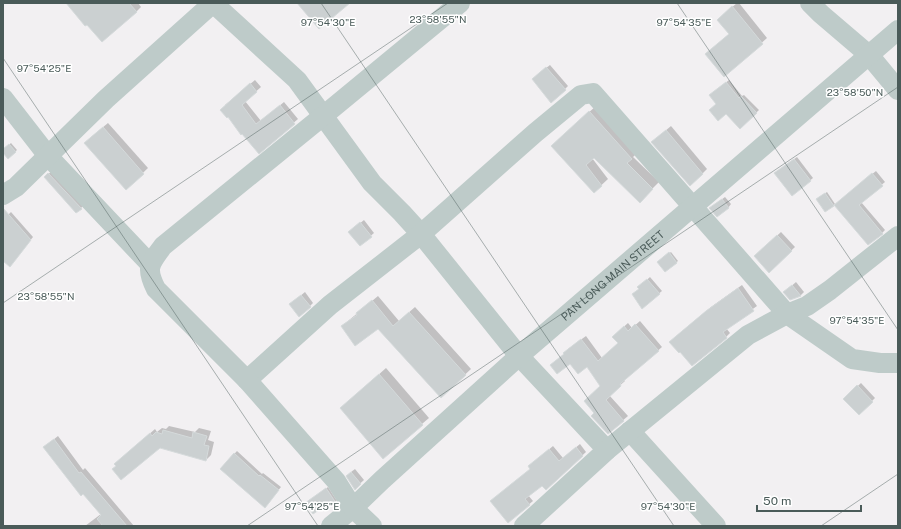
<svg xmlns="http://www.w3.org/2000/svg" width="901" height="529" font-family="'Public Sans',sans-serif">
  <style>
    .shadow { fill: #0003 }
    .building { fill: #cbd0d1; stroke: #d5dadb }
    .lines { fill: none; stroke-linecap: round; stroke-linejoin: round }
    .minor { stroke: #becbc9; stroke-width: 20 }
    .ticks { fill: none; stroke: #4a5b59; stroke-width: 1; stroke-opacity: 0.45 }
    .labels { text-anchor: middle; stroke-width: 3; stroke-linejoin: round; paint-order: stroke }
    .street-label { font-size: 11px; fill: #4a5b59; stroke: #fff }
    .ticks-label { font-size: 10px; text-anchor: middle; fill: #4a5b59; stroke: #fff; stroke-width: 3; stroke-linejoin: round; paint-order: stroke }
  </style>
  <rect width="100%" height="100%" fill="#f2f0f2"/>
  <g class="shadow">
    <polygon points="68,3 138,3 141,7 136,12"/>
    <polygon points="737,3 739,3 767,38 724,76 711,50 730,33 723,15"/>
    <polygon points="550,65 568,86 565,89 536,76"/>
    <polygon points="255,80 261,87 245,101 261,121 284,102 298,119 259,152 225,105"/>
    <polygon points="729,80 742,96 744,95 759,110 740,128 717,104 713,93"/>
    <polygon points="596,106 638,152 633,157 659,182 640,201 594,156 592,158 608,179 594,192 558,140"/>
    <polygon points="108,123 148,168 126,189 90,138"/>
    <polygon points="671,126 707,169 702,174 658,137"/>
    <polygon points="11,143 17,150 8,158 3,150"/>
    <polygon points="797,157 813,178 792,195 775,173"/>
    <polygon points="52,171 84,205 77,212 45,177"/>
    <polygon points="876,171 885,182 861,202 885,230 882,233 838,202"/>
    <polygon points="827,192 835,204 825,211 818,198"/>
    <polygon points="725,197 731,204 728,208 714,205"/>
    <polygon points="11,212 33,237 12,263 3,260 3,220"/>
    <polygon points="364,220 374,233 360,245 353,229"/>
    <polygon points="781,232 795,247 769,271 755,256"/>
    <polygon points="671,252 678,261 665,271 660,261"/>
    <polygon points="650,277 662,291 642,307 633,294 640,288 639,287"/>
    <polygon points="796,282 804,292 801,295 791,299 788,289"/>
    <polygon points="742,285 757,306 726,328 730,333 726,337 680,350 674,338 711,307"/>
    <polygon points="305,292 313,303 300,316 294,301"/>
    <polygon points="378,296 399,321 415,307 471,369 441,397 378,328 342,326"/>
    <polygon points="640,321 662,347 624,380 625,381 609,395 628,416 608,433 595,413 601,386 587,366 571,362 551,365 564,354 568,349 586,336 602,358 619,343 617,333 628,323 632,328"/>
    <polygon points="386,368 429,418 383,457 348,402"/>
    <polygon points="861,383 875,398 859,414 844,399"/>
    <polygon points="169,426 195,432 199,428 211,431 208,440 214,442 211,455 206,460 159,446 117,466 115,464 155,429 157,432 162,428 166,429"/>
    <polygon points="58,436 83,470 85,468 134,526 85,526 101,514 48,444"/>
    <polygon points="580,444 586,452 546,489 542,484 528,495 533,501 508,522 533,463 553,446 563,458"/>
    <polygon points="237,451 262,474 263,473 281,487 267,504 221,468"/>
    <polygon points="355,469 364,480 355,488 351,472"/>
    <polygon points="328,487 337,501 333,503 331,501 308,502"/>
  </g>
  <g class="building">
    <polygon points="66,3 129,3 137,12 102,42 87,25 85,26"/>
    <polygon points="297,3 350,3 319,29"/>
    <polygon points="732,6 763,44 724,77 705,54 729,34 717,20"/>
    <polygon points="546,67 566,90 551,103 532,79"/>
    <polygon points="726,82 739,98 741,96 757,113 740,129 726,114 718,121 709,110 716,104 709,95"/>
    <polygon points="250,83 257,92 242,105 256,124 280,105 295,124 259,154 242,134 241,135 228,117 227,118 220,110"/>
    <polygon points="589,111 632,159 627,163 653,189 640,203 594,158 586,165 602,186 594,193 551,146"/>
    <polygon points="103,127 144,174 126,190 84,143"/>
    <polygon points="666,130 703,174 690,186 651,142"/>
    <polygon points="9,144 16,152 8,159 3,153 3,149"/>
    <polygon points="794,159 811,181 792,196 774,173"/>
    <polygon points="48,173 82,209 76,213 44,177"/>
    <polygon points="872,173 883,186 859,205 883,234 868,245 834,205"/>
    <polygon points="825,193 834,206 825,212 816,199"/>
    <polygon points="722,199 729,208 717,217 709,208"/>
    <polygon points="3,208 31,240 10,267 3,261"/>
    <polygon points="360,222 372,237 360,246 348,232"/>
    <polygon points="777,235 792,251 769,273 754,256"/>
    <polygon points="669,252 677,263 665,272 657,262"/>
    <polygon points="647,279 660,294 642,309 632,294 639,289 637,287"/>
    <polygon points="792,285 801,296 790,300 783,292"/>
    <polygon points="738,288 754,311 723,332 727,338 692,366 680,352 679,353 669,342 706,311"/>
    <polygon points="301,295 311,307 299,317 289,304"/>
    <polygon points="372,300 393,326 409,312 466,375 441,398 378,329 355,346 341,326 357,315 356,313"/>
    <polygon points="635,324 659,351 620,384 621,386 606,400 624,421 608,434 591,416 594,413 584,401 600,386 587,367 578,374 570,364 557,374 550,365 564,354 563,353 581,339 598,361 618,343 612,337 624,326 628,331"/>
    <polygon points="379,374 423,425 383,459 340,408"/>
    <polygon points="857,385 873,402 859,415 843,399"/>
    <polygon points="163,430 192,438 193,432 207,436 204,445 209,446 206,461 160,448 121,480 112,469 116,466 114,464 150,433 152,436 156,432 162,434"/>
    <polygon points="54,439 79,473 81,472 127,526 103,526 97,519 101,515 83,494 81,496 43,447"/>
    <polygon points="576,447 583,456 546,490 542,486 525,499 530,505 508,523 490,501 530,469 528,466 549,449 559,461"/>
    <polygon points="234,453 259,476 260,475 279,490 265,508 220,469"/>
    <polygon points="351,472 361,484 355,490 346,476"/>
    <polygon points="326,488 336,503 333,505 331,502 313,514 305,503"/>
  </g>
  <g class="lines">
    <g class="minor">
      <polyline points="213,3 297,80 372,183 402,213 421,234 519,356 607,450"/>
      <polyline points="810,3 821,14 869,55 898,90"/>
      <polyline points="3,98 48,156 150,264"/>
      <polyline points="3,195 16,187 106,99 213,3"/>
      <polyline points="247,380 330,305 421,234 535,133 581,95 593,93 787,314 852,359 880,363 898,363"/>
      <polyline points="630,431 716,526"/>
      <path id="s1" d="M331 526 353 508 382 480 519 356 898 30"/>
      <path d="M372 526 353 508 336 481 247 380 156 289C145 267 150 264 163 246L323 116 460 3"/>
      <polyline points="524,526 607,450 748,335 787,314 807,306 830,290 898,236"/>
    </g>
  </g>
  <path class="ticks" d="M321 3 674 526M677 3 898 330M3 58 318 526M3 303 448 3M247 526 898 87M821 526 898 474"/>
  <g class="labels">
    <g class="street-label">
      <text dy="4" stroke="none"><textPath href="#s1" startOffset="377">PAN LONG MAIN STREET</textPath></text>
    </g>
  </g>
  <g class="ticks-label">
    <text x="438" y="23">23°58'55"N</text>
    <text x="328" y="26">97°54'30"E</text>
    <text x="684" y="26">97°54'35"E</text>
    <text x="44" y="72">97°54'25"E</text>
    <text x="855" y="96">23°58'50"N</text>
    <text x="46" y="300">23°58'55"N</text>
    <text x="857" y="324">97°54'35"E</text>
    <text x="312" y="510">97°54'25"E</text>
    <text x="668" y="510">97°54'30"E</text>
  </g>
  <rect width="901" height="529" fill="none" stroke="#4a5b59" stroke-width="8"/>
  <path d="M757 505v6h104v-6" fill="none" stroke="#4a5b59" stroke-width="2"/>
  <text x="763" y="505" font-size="12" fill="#4a5b59" stroke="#ffffff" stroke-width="3" paint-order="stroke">50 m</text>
</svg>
